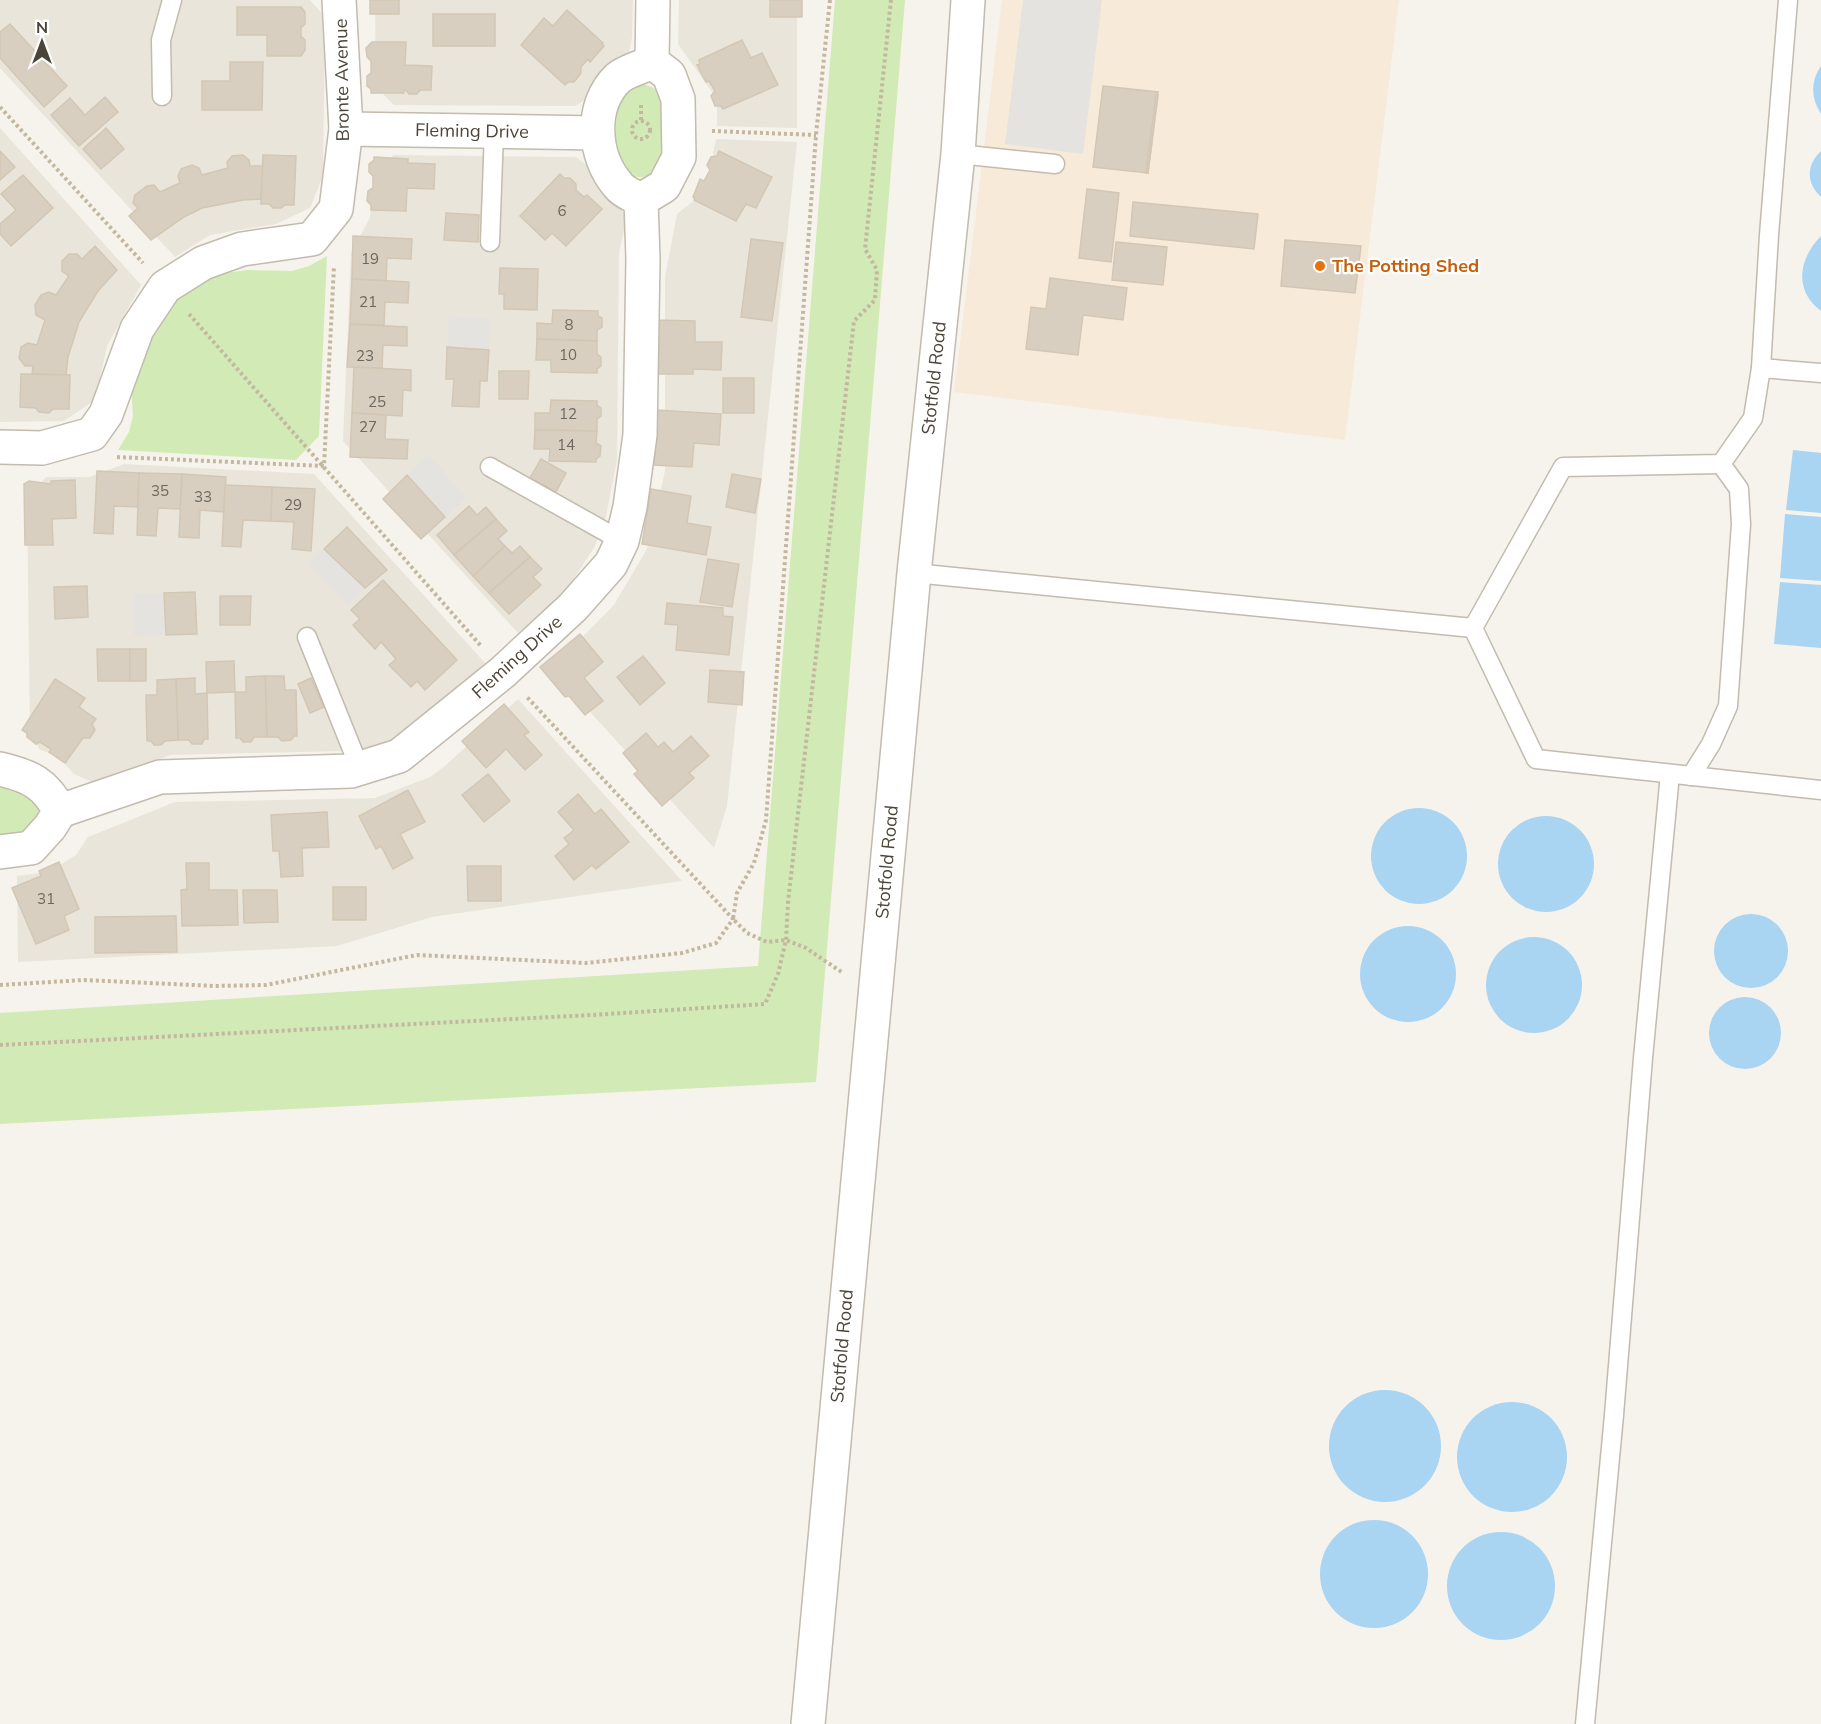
<svg xmlns="http://www.w3.org/2000/svg" width="1821" height="1724" font-family="Mulish,sans-serif">
  <style>
    .residential { fill: #eae5da }
    .commercial { fill: #f7ead8 }
    .green { fill: #d2eab5 }
    .parking { fill: #e5e3e0 }
    .water { fill: #a9d4f2 }
    .building { fill: #d8cfc1; stroke: #d3c7b4; stroke-width: 1.5 }
    .lines { fill: none; stroke-linecap: round; stroke-linejoin: round }
    .service-casing { stroke: #c2bbae; stroke-width: 21 }
    .minor-casing { stroke: #c2bbae; stroke-width: 36 }
    .tertiary-casing { stroke: #c2bbae; stroke-width: 36 }
    .path { stroke: #c4b79f; stroke-width: 4; stroke-dasharray: 3 3; stroke-linecap: butt }
    .service { stroke: #fff; stroke-width: 18 }
    .minor { stroke: #fff; stroke-width: 33 }
    .tertiary { stroke: #fff; stroke-width: 33 }
    .food-dot { fill: #e8710a; stroke: #fff; stroke-width: 2 }
    .labels { text-anchor: middle; stroke-width: 4.5; stroke-linejoin: round; paint-order: stroke }
    .number-label { font-size: 15px; fill: #6e675b }
    .street-label { font-size: 18px; fill: #4b4439; stroke: #fff }
    .food-label { font-size: 18px; font-weight: bold; fill: #c56008; stroke: #fff; text-anchor: start }
  </style>
  <rect width="100%" height="100%" fill="#f6f3ec"/>
  <g class="residential">
    <polygon points="0,0 310,0 325,17 323,176 310,208 276,224 210,235 175,257 0,68"/>
    <polygon points="375,0 633,0 632,37 629,53 607,67 592,96 575,106 394,105 376,87"/>
    <polygon points="679,0 797,0 797,128 717,126 717,99 678,44"/>
    <polygon points="0,128 141,285 107,346 95,400 64,421 0,422"/>
    <polygon points="716,139 797,142 727,806 714,848 551,669 614,605 647,549 665,471 665,277 677,214 706,191"/>
    <polygon points="394,155 576,157 595,172 627,218 619,252 617,460 606,517 595,546 564,594 518,633 343,441 351,252 370,218 374,170"/>
    <polygon points="124,464 314,474 486,664 412,730 378,748 348,751 171,755 92,782 74,774 57,755 40,750 30,734 27,500 46,477 89,477"/>
    <polygon points="518,699 682,881 432,917 337,946 18,962 17,876 49,872 76,855 88,837 175,802 375,798 430,777 445,766"/>
  </g>
  <polygon class="commercial" points="1002,0 1399,0 1345,440 954,392"/>
  <g class="green">
    <polygon points="835,0 905,0 816,1082 0,1124 0,1013 758,966"/>
    <path d="M640 83 652 87 663 95V165C651 174 644 181 630 175L615 154 617 103 623 91Z"/>
    <polygon points="327,256 319,436 296,460 118,450 129,432 133,416 131,385 134,367 169,306 203,281 225,273 248,270 292,271 309,266"/>
    <path d="M19 786C28 790 44 806 40 817 38 822 33 829 30 834L0 838V787Z"/>
  </g>
  <g class="parking">
    <polygon points="1023,0 1102,0 1083,154 1005,144"/>
    <polygon points="449,317 490,318 489,350 447,347"/>
    <polygon points="429,455 466,498 445,517 407,475"/>
    <polygon points="324,549 365,588 348,605 308,563"/>
    <polygon points="134,593 164,593 166,635 134,636"/>
  </g>
  <g class="water">
    <path d="M1821 66V114C1811 98 1810 82 1821 66Z"/>
    <path d="M1821 151V197C1806 183 1806 165 1821 151Z"/>
    <path d="M1821 236V311C1793 290 1799 258 1821 236Z"/>
    <polygon points="1793,450 1821,453 1821,513 1786,510"/>
    <polygon points="1785,514 1821,517 1821,581 1780,578"/>
    <polygon points="1780,582 1821,585 1821,648 1774,644"/>
    <circle cx="1419" cy="856" r="48"/>
    <circle cx="1546" cy="864" r="48"/>
    <circle cx="1751" cy="951" r="37"/>
    <circle cx="1408" cy="974" r="48"/>
    <circle cx="1534" cy="985" r="48"/>
    <circle cx="1745" cy="1033" r="36"/>
    <circle cx="1385" cy="1446" r="56"/>
    <circle cx="1512" cy="1457" r="55"/>
    <circle cx="1374" cy="1574" r="54"/>
    <circle cx="1501" cy="1586" r="54"/>
  </g>
  <g class="building">
    <rect x="370" y="0" width="29" height="14"/>
    <rect x="770" y="0" width="32" height="17"/>
    <polygon points="237,7 301,7 305,12 305,24 301,28 301,36 305,40 305,50 301,56 267,56 267,35 237,35"/>
    <polygon points="567,10 603,43 602,44 604,46 590,62 588,59 581,67 581,73 574,82 568,82 565,85 521,45 544,18 553,26"/>
    <rect x="433" y="14" width="62" height="32"/>
    <polygon points="10,24 67,86 44,107 0,58 0,32"/>
    <polygon points="742,40 751,58 762,53 778,85 723,109 721,106 715,106 711,96 715,91 709,81 706,82 697,65 700,64 699,60"/>
    <polygon points="372,42 406,42 405,65 432,66 431,90 420,90 417,94 409,94 406,90 404,90 404,93 371,93 371,89 367,86 367,76 371,73 371,61 367,57 366,48"/>
    <polygon points="230,62 263,62 262,110 202,110 202,81 230,81"/>
    <polygon points="1103,86 1158,92 1148,173 1093,167"/>
    <polygon points="1156,95 1158,95 1148,173 1146,173"/>
    <polygon points="105,97 118,112 79,146 51,115 70,98 85,115"/>
    <polygon points="106,128 124,149 101,169 83,149"/>
    <polygon points="0,151 15,167 0,180"/>
    <polygon points="719,151 772,177 756,208 746,204 736,221 694,200 695,198 693,197 700,179 704,181 710,170 707,165 711,157 717,156"/>
    <polygon points="243,155 249,160 250,166 263,166 261,199 243,200 202,208 184,217 151,240 129,216 138,208 133,203 135,195 147,186 154,185 160,192 180,183 178,176 181,169 192,165 199,168 202,175 228,168 227,162 232,156"/>
    <polygon points="263,155 296,156 294,205 285,205 281,208 273,208 269,204 261,204"/>
    <polygon points="374,157 408,159 408,163 435,164 434,189 407,188 406,211 371,210 371,205 367,201 368,191 373,188 373,176 369,172 369,164 374,160"/>
    <polygon points="560,174 564,178 570,178 576,184 576,190 584,197 587,195 602,209 566,246 552,233 545,240 520,216"/>
    <polygon points="23,175 53,208 11,246 0,234 0,224 16,210 1,194"/>
    <polygon points="1087,189 1119,193 1111,262 1079,258"/>
    <polygon points="1133,202 1258,214 1254,249 1130,236"/>
    <polygon points="446,213 479,215 478,242 444,240"/>
    <polygon points="353,236 412,239 411,259 387,258 386,281 352,279"/>
    <polygon points="751,239 783,243 772,321 741,317"/>
    <polygon points="1285,240 1361,246 1355,293 1281,286"/>
    <polygon points="1116,242 1167,247 1163,285 1112,280"/>
    <polygon points="95,246 117,270 98,291 79,322 68,357 66,375 32,374 33,366 25,366 19,358 21,347 28,343 37,345 45,320 36,315 35,305 41,295 49,292 56,295 69,276 62,271 62,261 69,254 77,254 82,259"/>
    <polygon points="500,268 538,269 537,310 504,309 504,294 499,294"/>
    <polygon points="1050,278 1127,288 1123,320 1083,315 1078,355 1026,349 1031,307 1046,309"/>
    <polygon points="352,279 409,282 408,303 385,302 384,325 350,324"/>
    <polygon points="553,310 598,311 598,316 602,318 602,327 597,330 597,341 537,339 537,323 552,324"/>
    <polygon points="654,320 695,321 695,342 722,342 721,370 693,369 693,374 653,374"/>
    <polygon points="350,324 407,327 407,346 383,345 382,368 347,367"/>
    <polygon points="537,339 597,341 597,354 601,357 601,366 597,369 597,373 551,372 551,360 536,360"/>
    <polygon points="447,347 489,350 487,381 480,381 479,407 452,406 454,379 446,379"/>
    <polygon points="354,367 411,370 411,391 403,390 402,416 352,413"/>
    <polygon points="499,371 529,371 528,399 499,399"/>
    <polygon points="21,374 70,375 69,409 53,409 49,413 39,412 36,408 20,407"/>
    <rect x="723" y="378" width="31" height="35"/>
    <polygon points="551,400 597,401 597,405 601,408 601,416 597,419 597,431 535,430 535,413 550,413"/>
    <polygon points="657,410 721,414 719,445 694,443 692,467 654,465"/>
    <polygon points="352,413 386,415 385,439 408,440 407,459 350,457"/>
    <polygon points="535,430 597,431 596,443 601,446 600,456 596,459 596,462 549,461 550,449 534,449"/>
    <polygon points="541,459 566,473 556,492 530,478"/>
    <polygon points="97,471 139,473 138,507 114,506 113,534 94,533"/>
    <polygon points="139,473 182,474 180,509 158,508 156,536 137,535"/>
    <polygon points="182,474 226,477 224,512 200,510 199,538 179,537"/>
    <polygon points="732,474 761,479 755,513 726,507"/>
    <polygon points="407,475 445,517 421,539 383,499"/>
    <polygon points="75,480 76,518 52,519 53,545 25,545 24,484 29,481 51,484 51,481"/>
    <polygon points="225,485 272,487 271,521 243,520 241,547 222,546"/>
    <polygon points="272,487 315,489 311,551 292,549 294,522 271,521"/>
    <polygon points="651,489 691,496 687,523 711,527 706,555 642,544"/>
    <polygon points="469,506 477,515 486,507 496,519 454,555 437,535"/>
    <polygon points="496,519 507,531 498,539 505,546 473,576 454,555"/>
    <polygon points="347,527 387,570 365,588 324,549"/>
    <polygon points="505,546 512,553 520,546 530,557 489,593 473,576"/>
    <polygon points="530,557 542,569 533,577 541,585 509,614 489,593"/>
    <polygon points="708,559 739,564 732,607 700,602"/>
    <polygon points="383,580 457,660 425,690 417,681 411,687 389,665 396,659 381,642 375,649 353,625 360,619 351,610"/>
    <polygon points="87,586 88,617 55,619 54,587"/>
    <polygon points="195,592 197,634 166,635 164,593"/>
    <polygon points="220,596 251,596 250,625 220,625"/>
    <polygon points="667,603 723,608 723,616 733,617 729,655 676,650 678,625 665,624"/>
    <polygon points="580,634 603,662 584,678 603,701 585,715 569,696 565,697 540,667"/>
    <polygon points="97,649 130,649 130,681 98,681"/>
    <rect x="130" y="649" width="16" height="32"/>
    <polygon points="643,656 665,683 640,705 617,677"/>
    <polygon points="234,661 235,692 207,693 206,662"/>
    <polygon points="710,670 744,672 742,705 708,702"/>
    <polygon points="265,676 284,676 285,690 296,690 297,736 294,736 291,740 282,741 278,737 267,737"/>
    <polygon points="265,676 267,737 254,737 251,742 243,742 240,738 236,738 235,692 246,692 246,677"/>
    <polygon points="195,678 195,694 207,693 208,739 204,739 202,744 192,744 189,740 178,740 176,679"/>
    <polygon points="311,678 324,707 310,713 298,684"/>
    <polygon points="55,679 85,698 79,707 96,719 92,724 95,730 90,738 83,738 65,763 49,752 51,749 40,742 36,744 27,737 27,733 22,730"/>
    <polygon points="176,679 178,740 165,741 161,745 154,745 151,741 147,741 146,695 157,695 157,680"/>
    <polygon points="504,704 529,732 524,735 542,755 525,770 506,749 486,768 462,741"/>
    <polygon points="646,733 658,747 664,742 673,752 691,736 709,756 689,773 694,778 662,806 634,774 638,771 623,753"/>
    <polygon points="488,774 510,801 484,822 462,795"/>
    <polygon points="408,790 425,822 400,834 413,858 393,869 381,846 376,849 359,816"/>
    <polygon points="578,794 595,814 601,809 629,842 596,869 592,865 574,880 555,856 569,844 564,838 574,830 558,812"/>
    <polygon points="327,812 329,847 302,848 303,876 281,877 279,851 273,851 271,815"/>
    <polygon points="59,862 79,909 64,916 69,930 36,944 12,888 41,876 39,871"/>
    <polygon points="186,863 209,863 209,890 237,890 238,925 182,926 181,890 187,889"/>
    <polygon points="467,866 501,866 501,901 468,901"/>
    <rect x="333" y="887" width="33" height="33"/>
    <polygon points="243,890 277,890 278,922 244,923"/>
    <polygon points="176,916 177,952 95,953 95,917"/>
  </g>
  <g class="lines">
    <g class="service-casing">
      <g id="service">
        <polyline points="162,96 161,40 172,0"/>
        <polyline points="958,154 1055,164"/>
        <polyline points="490,242 494,132"/>
        <polyline points="1761,368 1769,235 1788,0"/>
        <polyline points="490,467 622,541"/>
        <polyline points="914,573 1473,628"/>
        <polyline points="1473,628 1563,467 1721,464 1753,418 1761,368 1821,373"/>
        <polyline points="1473,628 1536,759 1821,790"/>
        <polyline points="307,637 360,769"/>
        <polyline points="1691,776 1711,744 1728,706 1741,524 1739,489 1721,464"/>
        <polyline points="1585,1724 1614,1415 1643,1058 1670,774"/>
      </g>
    </g>
    <g class="minor-casing">
      <g id="minor">
        <path d="M652 62 669 75 678 99 679 157 664 186 641 200C634 196 623 192 618 185 593 156 589 106 618 78 626 71 642 67 652 62Z"/>
        <polyline points="652,62 653,0"/>
        <polyline points="346,129 597,133"/>
        <polyline points="0,447 42,448 92,434 106,414 137,329 165,287 203,263 242,249 312,239 336,209 346,129 339,0"/>
        <path d="M0 769C30 776 45 783 60 811L50 827 31 848 0 852"/>
        <polyline points="60,811 160,777 351,771 399,756 503,672 573,607 611,564 622,541 630,507 640,435 643,259 641,200"/>
      </g>
    </g>
    <g class="tertiary-casing">
      <polyline id="tertiary" points="808,1724 914,573 958,154 968,0"/>
    </g>
    <g class="path">
      <polyline points="830,0 816,135 766,820 754,863 737,893 733,919 747,933 767,942 786,940 806,948 843,973"/>
      <polyline points="641,105 641,120"/>
      <polyline points="0,107 143,263"/>
      <circle cx="641" cy="130" r="9"/>
      <polyline points="712,131 816,135"/>
      <polyline points="189,314 481,646"/>
      <polyline points="117,457 324,466 334,266"/>
      <polyline points="0,985 84,980 215,986 266,985 417,955 586,963 682,953 716,943 733,919 526,696"/>
      <polyline points="0,1045 592,1015 765,1004 778,974 786,940 788,902 854,321 875,300 877,270 865,249 891,0"/>
    </g>
    <use href="#service" class="service"/>
    <use href="#minor" class="minor"/>
    <use href="#tertiary" class="tertiary"/>
  </g>
  <circle class="food-dot" cx="1320" cy="266" r="6"/>
  <g class="labels">
    <g class="number-label">
      <text x="562" y="216">6</text>
      <text x="370" y="264">19</text>
      <text x="368" y="307">21</text>
      <text x="569" y="330">8</text>
      <text x="568" y="360">10</text>
      <text x="365" y="361">23</text>
      <text x="377" y="407">25</text>
      <text x="568" y="419">12</text>
      <text x="368" y="432">27</text>
      <text x="566" y="450">14</text>
      <text x="160" y="496">35</text>
      <text x="203" y="502">33</text>
      <text x="293" y="510">29</text>
      <text x="46" y="904">31</text>
    </g>
    <g class="street-label">
      <text transform="translate(342 80) rotate(-91)" y="6">Bronte Avenue</text>
      <text transform="translate(472 131) rotate(1)" y="6">Fleming Drive</text>
      <text transform="translate(934 378) rotate(-84)" y="6">Stotfold Road</text>
      <text transform="translate(517 657) rotate(-42)" y="6">Fleming Drive</text>
      <text transform="translate(887 862) rotate(-85)" y="6">Stotfold Road</text>
      <text transform="translate(842 1346) rotate(-85)" y="6">Stotfold Road</text>
    </g>
    <g class="food-label">
      <text x="1332" y="272">The Potting Shed</text>
    </g>
  </g>
  <g transform="translate(42 42)" stroke="#ffffff" stroke-width="4.5" paint-order="stroke">
  <path d="M0-4.5L10 22L0 15L-10 22Z" fill="#4b4439"/>
  <text y="-9" font-size="16" font-weight="bold" text-anchor="middle" fill="#4b4439">N</text>
  </g>
</svg>
